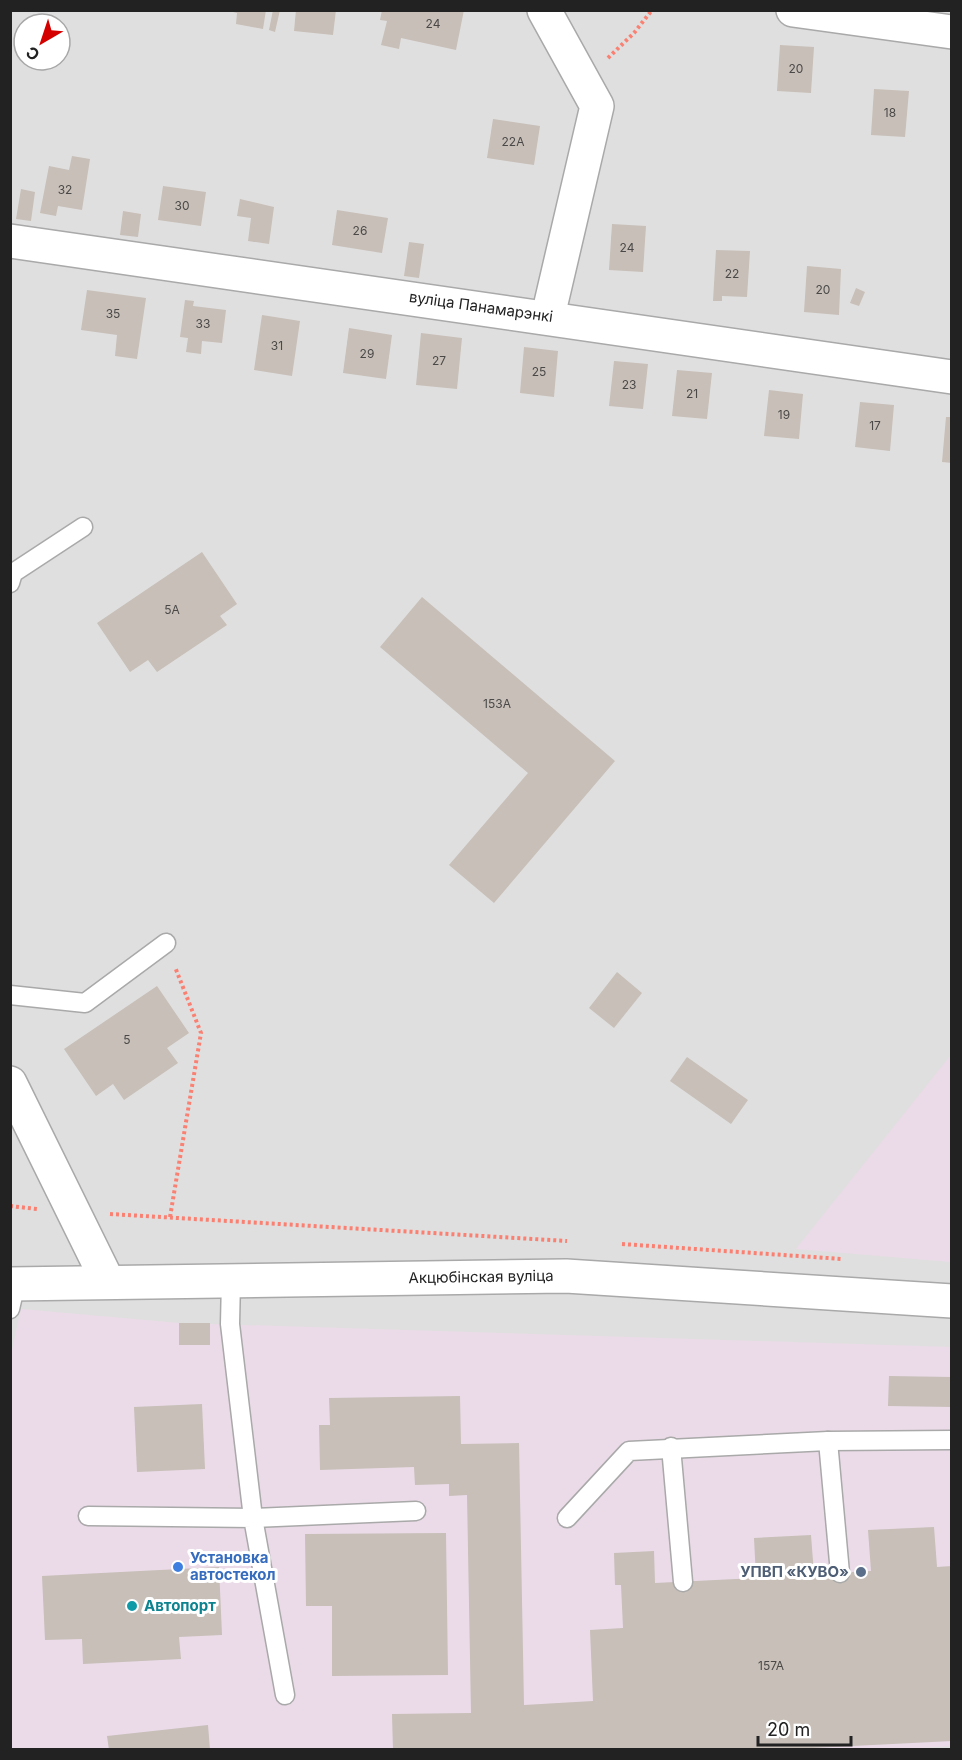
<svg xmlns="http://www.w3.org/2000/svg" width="962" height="1760" font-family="Inter,sans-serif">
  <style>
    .residential { fill: #e0dfdf; fill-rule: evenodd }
    .industrial { fill: #ebdbe8 }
    .building { fill: #c7bfb8 }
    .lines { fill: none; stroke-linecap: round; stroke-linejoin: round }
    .service-casing { stroke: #a9a9a9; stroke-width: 21 }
    .minor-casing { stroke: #a9a9a9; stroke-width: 36 }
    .tertiary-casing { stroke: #a9a9a9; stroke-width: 36 }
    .path { stroke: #fa8072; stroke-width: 4; stroke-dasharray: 3 3; stroke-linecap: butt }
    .service { stroke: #fff; stroke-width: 18 }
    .minor { stroke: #fff; stroke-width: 33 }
    .tertiary { stroke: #fff; stroke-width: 33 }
    .shop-dot { fill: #3f7fe0; stroke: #fff; stroke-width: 2 }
    .service-dot { fill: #5c6f8a; stroke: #fff; stroke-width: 2 }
    .culture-dot { fill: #0f9aa8; stroke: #fff; stroke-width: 2 }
    .labels { text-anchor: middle; stroke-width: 6; stroke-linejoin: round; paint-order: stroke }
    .number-label { font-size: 12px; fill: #4b4948 }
    .street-label { font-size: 15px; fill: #222; stroke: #fff }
    .shop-label { font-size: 15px; font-weight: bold; fill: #366cbe; stroke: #fff; text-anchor: start }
    .service-label { font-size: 15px; font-weight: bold; fill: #4e5e75; stroke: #fff; text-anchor: end }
    .culture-label { font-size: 15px; font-weight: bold; fill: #0d838f; stroke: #fff; text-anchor: start }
  </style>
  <rect width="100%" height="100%" fill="#f2efe9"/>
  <path class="residential" d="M11 11H951V1749H11ZM24 24H60V60H24Z"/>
  <g class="industrial">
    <polygon points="951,1055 951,1262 796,1249"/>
    <polygon points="21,1309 179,1323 951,1347 951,1746 891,1750 11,1750 10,1360"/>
  </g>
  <g class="building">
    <polygon points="225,10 266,10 263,29 236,24 237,13"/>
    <polygon points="273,10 280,10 275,32 269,30"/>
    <polygon points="296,10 336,10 333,35 294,31"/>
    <polygon points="382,10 464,10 456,50 401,38 399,49 381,45 387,21 380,20"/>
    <polygon points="780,45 814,47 811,93 777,91"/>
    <polygon points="874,89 909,91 905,137 871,135"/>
    <polygon points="493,119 540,126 534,165 487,158"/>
    <polygon points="72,156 90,159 82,210 58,206 56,216 40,213 49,166 69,170"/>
    <polygon points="163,186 206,192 201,226 158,220"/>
    <polygon points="21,189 35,192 31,221 16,219"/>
    <polygon points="240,199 274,207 269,244 248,241 251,218 237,216"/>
    <polygon points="337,210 388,218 382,253 332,245"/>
    <polygon points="123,211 141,214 138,237 120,235"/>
    <polygon points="612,224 646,226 643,272 609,270"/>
    <polygon points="409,242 424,244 419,278 404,276"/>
    <polygon points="716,250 750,251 747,297 722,296 722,301 713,301"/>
    <polygon points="807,266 841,269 839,315 804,312"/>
    <polygon points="856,288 865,292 859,306 850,303"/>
    <polygon points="87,290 146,298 137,359 115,356 117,335 81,330"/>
    <polygon points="185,300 194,301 193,306 226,310 222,343 202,341 201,354 186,352 188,338 180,337"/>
    <polygon points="262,315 300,321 292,376 254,370"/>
    <polygon points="349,328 392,335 386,379 343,373"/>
    <polygon points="421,333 462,338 457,389 416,385"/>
    <polygon points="524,347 558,351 554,397 520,393"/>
    <polygon points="614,361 648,364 643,409 609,406"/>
    <polygon points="677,370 712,373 707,419 672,416"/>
    <polygon points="769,390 803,394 799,439 764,436"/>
    <polygon points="860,402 894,405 890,451 855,447"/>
    <polygon points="946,417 952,417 952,463 942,462"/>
    <polygon points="202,552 237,604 220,616 227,625 157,672 148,660 130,672 97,623"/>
    <polygon points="422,597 615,761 494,903 449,865 528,773 380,647"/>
    <polygon points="617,972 642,993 614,1028 589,1008"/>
    <polygon points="157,986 189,1033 167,1048 178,1063 124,1100 113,1084 96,1096 64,1049"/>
    <polygon points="687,1057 748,1100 731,1124 670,1081"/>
    <rect x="179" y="1323" width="31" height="22"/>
    <polygon points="889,1376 952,1377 952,1407 888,1406"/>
    <polygon points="460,1396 461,1444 519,1443 524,1705 593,1701 590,1630 623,1628 621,1585 615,1585 614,1553 654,1551 655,1583 756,1578 754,1538 811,1535 814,1574 871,1571 868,1530 934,1527 937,1567 952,1566 952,1741 773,1750 393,1750 392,1714 471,1713 467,1495 449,1496 449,1484 415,1485 414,1467 320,1470 319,1425 330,1425 329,1398"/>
    <polygon points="202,1404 205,1469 137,1472 134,1407"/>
    <polygon points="446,1533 448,1675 332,1676 332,1606 306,1606 305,1534"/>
    <polygon points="219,1567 222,1635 179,1637 181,1659 83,1664 82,1639 45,1640 42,1576"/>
    <polygon points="208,1725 210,1750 109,1750 107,1736"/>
  </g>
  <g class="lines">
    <g class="service-casing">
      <g id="service">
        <polyline points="10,583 13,573 83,527"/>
        <polyline points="10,995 85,1003 166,943"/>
        <polyline points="231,1280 230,1324 253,1518 416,1511"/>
        <polyline points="10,1309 16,1283"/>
        <polyline points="828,1441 840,1573"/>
        <polyline points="671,1447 683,1582"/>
        <polyline points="88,1516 253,1518 285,1695"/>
        <polyline points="567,1518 629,1451 828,1441 952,1440"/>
      </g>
    </g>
    <g class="minor-casing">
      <g id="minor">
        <polyline points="544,10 597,106 548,316"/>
        <polyline points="793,10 952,32"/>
        <polyline points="10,241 952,377"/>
        <polyline points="10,1083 107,1280"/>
      </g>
    </g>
    <g class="tertiary-casing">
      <polyline id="tertiary" points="10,1284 566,1276 952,1301"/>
    </g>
    <g class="path">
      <polyline points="608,58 634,33 652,10"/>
      <polyline points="10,1206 37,1209"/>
      <polyline points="110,1214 567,1241"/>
      <polyline points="170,1217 201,1033 175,967"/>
      <polyline points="622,1244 842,1259"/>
    </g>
    <use href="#service" class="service"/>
    <use href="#minor" class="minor"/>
    <use href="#tertiary" class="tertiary"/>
  </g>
  <circle class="shop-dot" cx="178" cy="1567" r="6"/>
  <circle class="service-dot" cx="861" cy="1572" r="6"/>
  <circle class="culture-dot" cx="132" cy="1606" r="6"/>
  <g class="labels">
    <g class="number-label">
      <text x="433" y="28">24</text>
      <text x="796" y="73">20</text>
      <text x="890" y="117">18</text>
      <text x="513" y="146">22А</text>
      <text x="65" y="194">32</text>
      <text x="182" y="210">30</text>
      <text x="360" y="235">26</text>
      <text x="627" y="252">24</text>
      <text x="732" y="278">22</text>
      <text x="823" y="294">20</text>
      <text x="113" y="318">35</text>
      <text x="203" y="328">33</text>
      <text x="277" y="350">31</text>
      <text x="367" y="358">29</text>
      <text x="439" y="365">27</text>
      <text x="539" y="376">25</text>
      <text x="629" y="389">23</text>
      <text x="692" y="398">21</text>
      <text x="784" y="419">19</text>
      <text x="875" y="430">17</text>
      <text x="172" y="614">5А</text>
      <text x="497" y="708">153А</text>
      <text x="127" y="1044">5</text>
      <text x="771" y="1670">157А</text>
    </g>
    <g class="street-label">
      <text transform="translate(481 307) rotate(8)" y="5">вуліца Панамарэнкі</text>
      <text transform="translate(481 1277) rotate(-1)" y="5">Акцюбінская вуліца</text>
    </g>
    <g class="shop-label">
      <text x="190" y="1563">Установка<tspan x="190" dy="17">автостекол</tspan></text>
    </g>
    <g class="service-label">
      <text x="849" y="1577">УПВП «КУВО»</text>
    </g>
    <g class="culture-label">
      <text x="144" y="1611">Автопорт</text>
    </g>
  </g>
  <rect width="962" height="1760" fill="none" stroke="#222222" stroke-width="24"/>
  <g transform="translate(42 42) rotate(219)"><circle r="28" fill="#ffffff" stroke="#a7a7a7" stroke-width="1.5"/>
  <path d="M0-4.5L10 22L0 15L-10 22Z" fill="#d40000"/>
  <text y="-9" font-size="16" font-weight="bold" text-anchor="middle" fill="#222222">С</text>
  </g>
  <path d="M758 1736v9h93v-9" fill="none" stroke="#222222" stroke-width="3"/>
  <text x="767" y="1736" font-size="18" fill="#222222" stroke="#ffffff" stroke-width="4.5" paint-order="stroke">20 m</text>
</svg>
